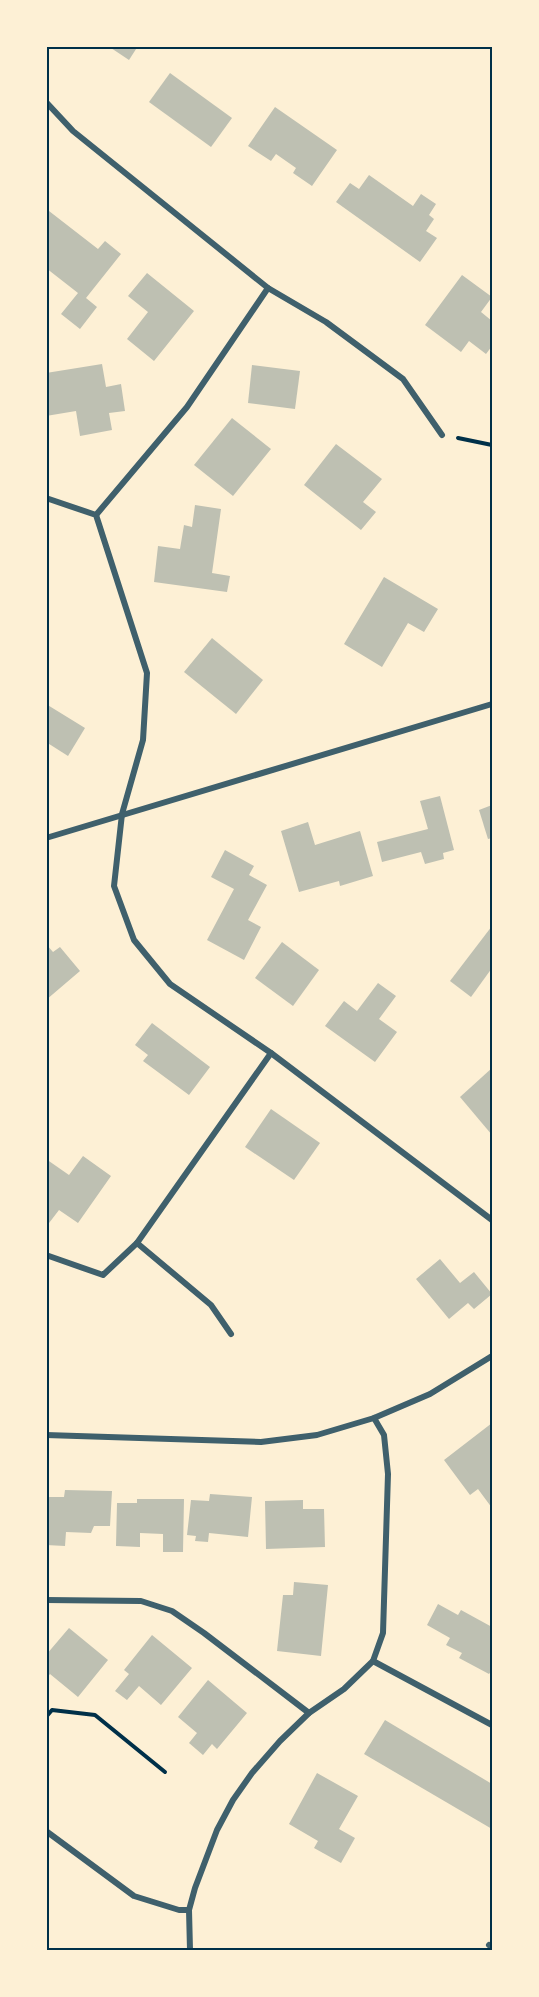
<svg xmlns="http://www.w3.org/2000/svg" width="539" height="1997" font-family="'Space Grotesk',sans-serif">
  <style>
    .building { fill: #bec0b2 }
    .lines { fill: none; stroke-linecap: round; stroke-linejoin: round }
    .path { stroke: #003049; stroke-width: 4 }
    .minor { stroke: #3f606c; stroke-width: 6 }
    .neatline { fill: none; stroke: #003049; stroke-width: 2 }
  </style>
  <rect width="100%" height="100%" fill="#fdf0d5"/>
  <g class="building">
    <polygon points="108,46 138,46 129,60"/>
    <polygon points="170,73 232,118 211,147 149,102"/>
    <polygon points="275,107 337,150 312,186 293,173 296,168 276,154 271,161 248,146"/>
    <polygon points="369,175 413,206 421,194 436,204 429,215 434,219 426,231 437,238 420,262 336,202 350,183 359,189"/>
    <polygon points="49,211 98,249 105,241 121,254 86,298 97,307 80,329 61,314 78,293 46,268 46,214"/>
    <polygon points="147,273 194,311 154,361 127,339 148,312 128,296"/>
    <polygon points="462,275 492,297 481,312 492,321 492,346 486,354 469,341 461,352 425,325"/>
    <polygon points="102,364 106,387 121,384 125,411 109,413 112,430 80,436 76,411 46,416 46,373"/>
    <polygon points="252,365 300,371 295,409 248,403"/>
    <polygon points="232,418 271,449 233,496 194,465"/>
    <polygon points="336,444 382,479 363,502 376,512 361,530 304,485"/>
    <polygon points="195,505 221,509 212,573 230,576 227,592 154,582 158,546 180,549 184,525 192,527"/>
    <polygon points="384,577 438,609 424,632 408,623 382,667 344,644"/>
    <polygon points="212,638 263,680 236,714 184,672"/>
    <polygon points="46,704 85,728 68,756 46,742"/>
    <polygon points="440,796 454,850 443,853 444,859 425,864 421,852 382,862 377,842 428,829 420,801"/>
    <polygon points="492,805 492,838 488,839 479,810"/>
    <polygon points="308,822 315,845 360,831 373,876 340,886 339,881 299,892 281,831"/>
    <polygon points="225,850 254,866 249,875 267,885 248,920 261,927 244,960 207,940 234,889 211,877"/>
    <polygon points="492,926 492,968 471,997 450,981"/>
    <polygon points="282,942 319,970 293,1006 255,978"/>
    <polygon points="46,944 53,952 60,947 80,971 46,1000"/>
    <polygon points="378,983 396,996 379,1019 397,1032 375,1062 325,1026 344,1001 357,1011"/>
    <polygon points="152,1023 210,1067 189,1095 143,1061 148,1055 135,1045"/>
    <polygon points="492,1068 492,1135 460,1097"/>
    <polygon points="271,1109 320,1143 294,1180 245,1147"/>
    <polygon points="83,1156 111,1176 78,1223 59,1210 46,1227 46,1159 69,1175"/>
    <polygon points="440,1259 460,1283 474,1272 492,1294 474,1309 468,1303 449,1319 416,1279"/>
    <polygon points="492,1423 492,1508 478,1489 470,1495 444,1460"/>
    <polygon points="65,1490 112,1491 110,1526 94,1526 91,1533 66,1532 65,1546 46,1545 47,1497 64,1497"/>
    <polygon points="210,1494 252,1497 248,1537 209,1533 208,1542 195,1541 196,1536 187,1535 191,1500 209,1501"/>
    <polygon points="137,1499 184,1499 183,1552 163,1552 163,1534 140,1533 140,1547 116,1546 117,1503 137,1503"/>
    <polygon points="303,1500 303,1509 324,1509 325,1547 266,1549 265,1501"/>
    <polygon points="294,1582 328,1585 321,1656 277,1651 283,1595 293,1595"/>
    <polygon points="438,1604 458,1615 461,1610 492,1627 492,1670 489,1674 459,1658 462,1653 446,1645 450,1638 427,1625"/>
    <polygon points="69,1628 108,1660 78,1697 50,1674 46,1679 46,1655"/>
    <polygon points="152,1635 192,1668 161,1705 139,1686 127,1700 115,1691 129,1674 124,1670"/>
    <polygon points="208,1680 247,1713 217,1749 212,1744 203,1755 189,1743 197,1733 178,1717"/>
    <polygon points="385,1720 492,1784 492,1829 364,1754"/>
    <polygon points="317,1773 358,1796 339,1829 355,1838 341,1863 314,1848 318,1841 289,1824"/>
  </g>
  <g class="lines">
    <g class="path">
      <polyline points="458,438 492,445"/>
      <polyline points="46,1717 52,1710 95,1715 165,1772"/>
    </g>
    <g class="minor">
      <polyline points="46,102 73,131 268,288 187,407 96,515"/>
      <polyline points="268,288 326,322 403,379 442,435"/>
      <polyline points="46,498 96,515 147,673 143,740 122,814 114,886 134,940 170,984 271,1053 492,1220"/>
      <polyline points="46,838 492,704"/>
      <polyline points="137,1243 211,1305 231,1334"/>
      <polyline points="46,1255 103,1275 137,1243 271,1053"/>
      <polyline points="46,1435 261,1442 317,1435 374,1418 430,1394 492,1356"/>
      <polyline points="46,1600 141,1601 172,1611 204,1633 309,1713"/>
      <polyline points="373,1661 492,1725"/>
      <polyline points="46,1831 134,1896 179,1910 189,1910"/>
      <polyline points="489,1945 492,1948"/>
      <polyline points="190,1950 189,1910 195,1888 217,1830 233,1800 252,1773 280,1741 309,1713 344,1689 373,1661 383,1633 388,1474 384,1435 374,1418"/>
    </g>
  </g>
  <rect width="539" height="1997" fill="none" stroke="#fdf0d5" stroke-width="96"/>
  <rect x="48" y="48" width="443" height="1901" class="neatline"/>
</svg>
